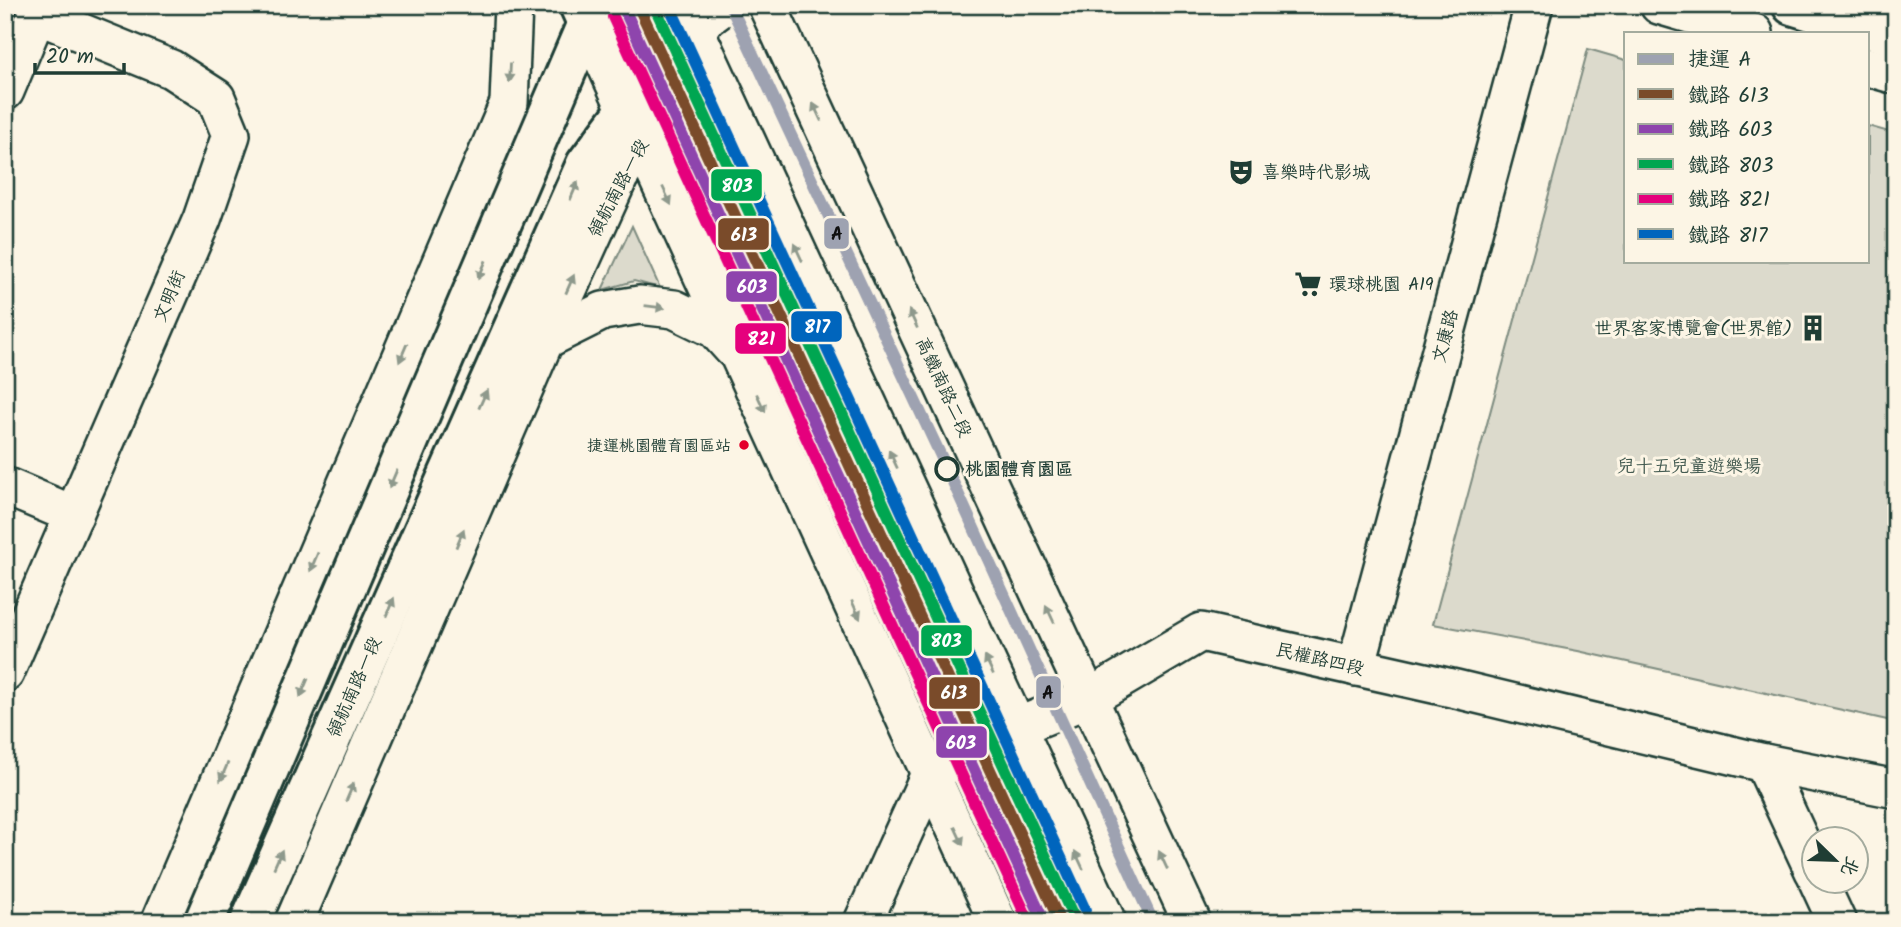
<svg xmlns="http://www.w3.org/2000/svg" width="1901" height="927" font-family="Kalam,'LXGW WenKai TC',sans-serif">
  <style>
    .green { fill: #dcdacc; stroke: #7e8c80; stroke-width: 2 }
    .lines { fill: none; stroke-linecap: round; stroke-linejoin: round }
    .minor-casing { stroke: #1f3d34; stroke-width: 42 }
    .major-casing { stroke: #1f3d34; stroke-width: 44 }
    .minor { stroke: #fcf5e5; stroke-width: 37 }
    .major { stroke: #fcf5e5; stroke-width: 38 }
    .rail-1-casing { stroke: #fcf5e5; stroke-width: 18 }
    .rail-2-casing { stroke: #fcf5e5; stroke-width: 18 }
    .rail-3-casing { stroke: #fcf5e5; stroke-width: 18 }
    .rail-4-casing { stroke: #fcf5e5; stroke-width: 18 }
    .rail-5-casing { stroke: #fcf5e5; stroke-width: 18 }
    .rail-1 { stroke: #7a4b2a; stroke-width: 12 }
    .rail-2 { stroke: #8e44ad; stroke-width: 12 }
    .rail-3 { stroke: #00a651; stroke-width: 12 }
    .rail-4 { stroke: #e5007d; stroke-width: 12 }
    .rail-5 { stroke: #0065bd; stroke-width: 12 }
    .metro-1-casing { stroke: #fcf5e5; stroke-width: 18 }
    .metro-1 { stroke: #9ea2b1; stroke-width: 12 }
    .oneway { fill: #8e998c }
    .bus-dot { fill: #e4002b; stroke: #fcf5e5; stroke-width: 2.5 }
    .stop-dot { fill: #fcf5e5; stroke: #1f3d34; stroke-width: 3.5 }
    .labels { text-anchor: middle; stroke-width: 6; stroke-linejoin: round; paint-order: stroke }
    .bus-label { font-size: 16px; fill: #1f3d34; stroke: #fcf5e5; text-anchor: end }
    .poi-label { font-size: 18px; fill: #1f3d34; stroke: #fcf5e5; text-anchor: start }
    .street-label { font-size: 18px; fill: #1f3d34; stroke: #fcf5e5 }
    .park-label { font-size: 18px; fill: #455c52; stroke: #fcf5e5 }
    .stop-label { font-size: 18px; font-weight: bold; fill: #1f3d34; stroke: #fcf5e5; text-anchor: start }
    .line-badge { stroke: #fcf5e5; stroke-width: 2.5 }
    .badge-label { font-size: 19px; text-anchor: middle; font-weight: bold; fill: #fff }
    .pale-badge-label { font-size: 19px; text-anchor: middle; font-weight: bold; fill: #111 }
  </style>
  <rect width="100%" height="100%" fill="#fcf5e5"/>
  <filter id="ink" filterUnits="userSpaceOnUse"><feTurbulence type="fractalNoise" baseFrequency=".0143" numOctaves="2"/><feDisplacementMap in="SourceGraphic" scale="14" xChannelSelector="R" yChannelSelector="G"/><feConvolveMatrix kernelMatrix="1 2 1 2 8 2 1 2 1" color-interpolation-filters="sRGB"/></filter>
  <g filter="url(#ink)">
    <g class="green">
      <polygon points="1588,49 1626,60 1626,261 1868,261 1868,126 1896,134 1896,722 1578,651 1433,624"/>
      <polygon points="718,120 978,695 947,712 686,142"/>
      <polygon points="632,226 660,288 634,281 602,290"/>
      <polygon points="1021,786 1083,922 1044,922 993,809"/>
    </g>
    <g class="lines">
      <g class="minor-casing">
        <g id="minor">
          <polyline points="767,5 1192,922"/>
          <polyline points="1659,5 1754,33"/>
          <polyline points="587,23 998,922"/>
          <polyline points="694,28 1107,922"/>
          <polyline points="1868,67 1896,75"/>
          <polyline points="5,91 41,5"/>
          <polyline points="545,340 603,311 639,305 674,309 715,329 733,349"/>
          <polyline points="5,486 74,515"/>
          <polyline points="1356,667 1534,5"/>
          <polyline points="5,673 202,219 231,135 216,98 171,69 38,15"/>
          <polyline points="1764,763 1814,871"/>
          <polyline points="1818,881 1837,922"/>
          <polyline points="160,922 509,103 513,5"/>
          <polyline points="294,922 545,340 619,177 642,143 694,28 725,5"/>
          <polyline points="863,922 930,774 1017,727 1089,698 1201,632 1456,689 1764,763 1896,789"/>
        </g>
      </g>
      <g class="major-casing">
        <g id="major">
          <polyline points="1792,5 1896,37"/>
          <polyline points="204,922 587,23 579,5"/>
          <polyline points="250,922 586,164 627,109 694,28 684,5"/>
        </g>
      </g>
      <use href="#minor" class="minor"/>
      <use href="#major" class="major"/>
      <g class="rail-1-casing">
        <polyline id="rail-1" points="638,5 1060,922"/>
      </g>
      <g class="rail-2-casing">
        <polyline id="rail-2" points="625,11 1044,922"/>
      </g>
      <g class="rail-3-casing">
        <polyline id="rail-3" points="654,5 1073,916"/>
      </g>
      <g class="rail-4-casing">
        <polyline id="rail-4" points="613,17 1029,922"/>
      </g>
      <g class="rail-5-casing">
        <polyline id="rail-5" points="669,5 1085,910"/>
      </g>
      <use href="#rail-1" class="rail-1"/>
      <use href="#rail-2" class="rail-2"/>
      <use href="#rail-3" class="rail-3"/>
      <use href="#rail-4" class="rail-4"/>
      <use href="#rail-5" class="rail-5"/>
      <g class="metro-1-casing">
        <polyline id="metro-1" points="730,5 947,469 1153,922"/>
      </g>
      <use href="#metro-1" class="metro-1"/>
    </g>
    <defs><path id="oneway-solid" d="M-6-.8H1V-3.2L6.5 0L1 3.2V.8H-6Z" transform="scale(1.75)"/></defs>
    <g class="oneway">
      <use href="#oneway-solid" transform="translate(510 73) rotate(93)"/>
      <use href="#oneway-solid" transform="translate(817 112) rotate(-115)"/>
      <use href="#oneway-solid" transform="translate(574 191) rotate(-67)"/>
      <use href="#oneway-solid" transform="translate(667 196) rotate(65)"/>
      <use href="#oneway-solid" transform="translate(798 252) rotate(-115)"/>
      <use href="#oneway-solid" transform="translate(482 270) rotate(113)"/>
      <use href="#oneway-solid" transform="translate(570 284) rotate(-66)"/>
      <use href="#oneway-solid" transform="translate(655 307) rotate(7)"/>
      <use href="#oneway-solid" transform="translate(913 319) rotate(-115)"/>
      <use href="#oneway-solid" transform="translate(403 353) rotate(113)"/>
      <use href="#oneway-solid" transform="translate(483 399) rotate(-66)"/>
      <use href="#oneway-solid" transform="translate(761 403) rotate(65)"/>
      <use href="#oneway-solid" transform="translate(893 459) rotate(-115)"/>
      <use href="#oneway-solid" transform="translate(393 479) rotate(113)"/>
      <use href="#oneway-solid" transform="translate(460 538) rotate(-67)"/>
      <use href="#oneway-solid" transform="translate(314 562) rotate(113)"/>
      <use href="#oneway-solid" transform="translate(390 607) rotate(-66)"/>
      <use href="#oneway-solid" transform="translate(856 610) rotate(65)"/>
      <use href="#oneway-solid" transform="translate(1050 614) rotate(-115)"/>
      <use href="#oneway-solid" transform="translate(989 665) rotate(-115)"/>
      <use href="#oneway-solid" transform="translate(304 688) rotate(113)"/>
      <use href="#oneway-solid" transform="translate(224 772) rotate(113)"/>
      <use href="#oneway-solid" transform="translate(350 792) rotate(-67)"/>
      <use href="#oneway-solid" transform="translate(959 836) rotate(65)"/>
      <use href="#oneway-solid" transform="translate(278 859) rotate(-66)"/>
      <use href="#oneway-solid" transform="translate(1079 860) rotate(-115)"/>
      <use href="#oneway-solid" transform="translate(1163 860) rotate(-115)"/>
    </g>
  </g>
  <defs>
    <g id="theatre-bare" transform="scale(2.1)"><path d="M-5-5.5Q0-4 5-5.5V0Q5 5 0 6Q-5 5-5 0ZM-3.3-2.5H-1v1.5H-3.3ZM1-2.5H3.3v1.5H1ZM-2.8 1Q0 5.5 2.8 1Z" fill="#1f3d34" stroke="#fcf5e5" stroke-width="2.5" paint-order="stroke"/></g>
    <g id="supermarket-bare" transform="scale(2.1)"><path d="M-6-5.5h2.5l.6 2H6L4.5 2H-2.5L-4.4-4H-6ZM-1.5 3.2a1.3 1.3 0 1 0 .1 0ZM3 3.2a1.3 1.3 0 1 0 .1 0Z" fill="#1f3d34" stroke="#fcf5e5" stroke-width="2.5" paint-order="stroke"/></g>
    <g id="building-bare" transform="scale(2.1)"><path d="M-4-6H4V6H1V3H-1V6H-4ZM-2.5-4.3h1.7v1.8h-1.7ZM.8-4.3h1.7v1.8H.8ZM-2.5-1h1.7V.8h-1.7ZM.8-1h1.7V.8H.8Z" fill="#1f3d34" stroke="#fcf5e5" stroke-width="2.5" paint-order="stroke"/></g>
  </defs>
  <g fill-rule="evenodd">
    <use href="#theatre-bare" x="1241" y="172"/>
    <use href="#supermarket-bare" x="1308" y="284"/>
    <use href="#building-bare" x="1813" y="328"/>
  </g>
  <circle class="bus-dot" cx="744" cy="445" r="6"/>
  <circle class="stop-dot" cx="947" cy="469" r="11"/>
  <g class="labels">
    <g class="bus-label">
      <text x="731" y="451">捷運桃園體育園區站</text>
    </g>
    <g class="poi-label">
      <text x="1262" y="178">喜樂時代影城</text>
      <text x="1329" y="290">環球桃園 A19</text>
      <text x="1792" y="334" text-anchor="end">世界客家博覽會(世界館)</text>
    </g>
    <g class="street-label">
      <text transform="translate(618 188) rotate(-62)" y="6">領航南路一段</text>
      <text transform="translate(169 296) rotate(-67)" y="6">文明街</text>
      <text transform="translate(1445 336) rotate(-75)" y="6">文康路</text>
      <text transform="translate(944 387) rotate(65)" y="6">高鐵南路二段</text>
      <text transform="translate(1320 659) rotate(13)" y="6">民權路四段</text>
      <text transform="translate(354 687) rotate(-66)" y="6">領航南路一段</text>
    </g>
    <g class="park-label">
      <text x="1689" y="472">兒十五兒童遊樂場</text>
    </g>
    <g class="stop-label">
      <text x="965" y="475">桃園體育園區</text>
    </g>
  </g>
  <g class="line-badge">
    <rect x="710" y="168" width="53" height="34" rx="7" fill="#00a651"/>
    <rect x="823" y="217" width="27" height="33" rx="7" fill="#9ea2b1"/>
    <rect x="717" y="217" width="53" height="34" rx="7" fill="#7a4b2a"/>
    <rect x="725" y="270" width="53" height="33" rx="7" fill="#8e44ad"/>
    <rect x="790" y="310" width="53" height="33" rx="7" fill="#0065bd"/>
    <rect x="734" y="322" width="53" height="33" rx="7" fill="#e5007d"/>
    <rect x="920" y="624" width="53" height="33" rx="7" fill="#00a651"/>
    <rect x="1035" y="675" width="27" height="34" rx="7" fill="#9ea2b1"/>
    <rect x="928" y="676" width="53" height="34" rx="7" fill="#7a4b2a"/>
    <rect x="935" y="725" width="53" height="34" rx="7" fill="#8e44ad"/>
  </g>
  <g class="badge-label">
    <text x="737" y="192">803</text>
    <text x="744" y="241">613</text>
    <text x="752" y="293">603</text>
    <text x="817" y="333">817</text>
    <text x="761" y="345">821</text>
    <text x="946" y="647">803</text>
    <text x="954" y="699">613</text>
    <text x="961" y="749">603</text>
  </g>
  <g class="pale-badge-label">
    <text x="837" y="240">A</text>
    <text x="1048" y="699">A</text>
  </g>
  <rect width="1901" height="927" fill="none" stroke="#fcf5e5" stroke-width="28"/>
  <rect x="14" y="14" width="1873" height="899" fill="none" stroke="#1f3d34" stroke-width="2.5" filter="url(#ink)"/>
  <rect x="1624" y="32" width="245" height="231" fill="#fcf5e5" stroke="#a4ab9e" stroke-width="2"/>
  <rect x="1638" y="54" width="35" height="10" fill="#9ea2b1" stroke="#a4ab9e" stroke-width="2"/>
  <text x="1688" y="66" font-size="21" fill="#1f3d34">捷運 A</text>
  <rect x="1638" y="89" width="35" height="10" fill="#7a4b2a" stroke="#a4ab9e" stroke-width="2"/>
  <text x="1688" y="102" font-size="21" fill="#1f3d34">鐵路 613</text>
  <rect x="1638" y="124" width="35" height="10" fill="#8e44ad" stroke="#a4ab9e" stroke-width="2"/>
  <text x="1688" y="136" font-size="21" fill="#1f3d34">鐵路 603</text>
  <rect x="1638" y="159" width="35" height="10" fill="#00a651" stroke="#a4ab9e" stroke-width="2"/>
  <text x="1688" y="172" font-size="21" fill="#1f3d34">鐵路 803</text>
  <rect x="1638" y="194" width="35" height="10" fill="#e5007d" stroke="#a4ab9e" stroke-width="2"/>
  <text x="1688" y="206" font-size="21" fill="#1f3d34">鐵路 821</text>
  <rect x="1638" y="229" width="35" height="10" fill="#0065bd" stroke="#a4ab9e" stroke-width="2"/>
  <text x="1688" y="242" font-size="21" fill="#1f3d34">鐵路 817</text>
  <g transform="translate(1835 860) rotate(113)"><circle r="33" fill="#fcf5e5" stroke="#a4ab9e" stroke-width="2"/>
  <path d="M0-5L12 26L0 18L-12 26Z" fill="#1f3d34"/>
  <text y="-10" font-size="19" font-weight="bold" text-anchor="middle" fill="#1f3d34">北</text>
  </g>
  <path d="M35 63v10h89v-10" fill="none" stroke="#1f3d34" stroke-width="3.5"/>
  <text x="46" y="63" font-size="21" fill="#1f3d34" stroke="#fcf5e5" stroke-width="5" paint-order="stroke">20 m</text>
</svg>
